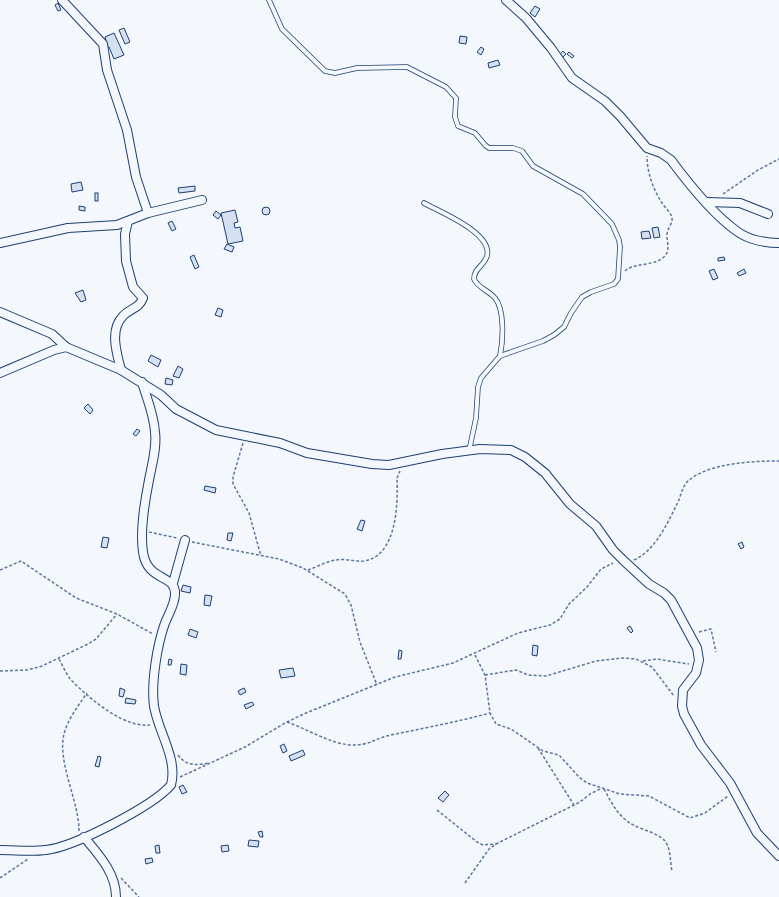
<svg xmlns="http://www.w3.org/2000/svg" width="779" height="897" font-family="'PT Sans Narrow',sans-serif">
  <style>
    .building { fill: #d5e0f0; stroke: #1d3f73 }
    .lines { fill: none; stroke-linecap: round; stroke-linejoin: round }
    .service-casing { stroke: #1d3f73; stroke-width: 5.5 }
    .minor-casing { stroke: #1d3f73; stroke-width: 10 }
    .path { stroke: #5e769c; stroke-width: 1.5; stroke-dasharray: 3 2; stroke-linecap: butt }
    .service { stroke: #f4f7fb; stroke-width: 4 }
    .minor { stroke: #f4f7fb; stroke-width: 8 }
  </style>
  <rect width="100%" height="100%" fill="#f4f7fb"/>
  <g class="building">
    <polygon points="58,3 61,10 58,11 55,5"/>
    <polygon points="535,6 540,9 535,17 530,13"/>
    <polygon points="124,28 130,42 125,44 119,30"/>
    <polygon points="114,33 124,55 114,59 109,47 106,48 103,41 106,40 105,37"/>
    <polygon points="460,36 467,37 466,44 459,43"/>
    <polygon points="481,47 484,49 481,55 477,52"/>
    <polygon points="563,51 566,54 562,58 559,55"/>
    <polygon points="569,52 574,56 572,58 567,54"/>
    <polygon points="498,60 500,65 489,68 488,63"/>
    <polygon points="81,182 83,190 72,192 71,184"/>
    <polygon points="195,186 195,191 179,193 178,188"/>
    <rect x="95" y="193" width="3" height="8"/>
    <polygon points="79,206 85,207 85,211 79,210"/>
    <circle cx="266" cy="211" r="4"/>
    <polygon points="235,210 238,222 234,223 235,228 240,227 243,241 228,244 221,213"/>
    <polygon points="216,211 221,215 218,219 213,215"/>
    <polygon points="172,221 176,229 172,231 168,223"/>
    <polygon points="658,227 660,237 654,238 652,228"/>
    <polygon points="649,231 651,238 642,239 641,232"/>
    <polygon points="227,244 234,247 232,252 224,249"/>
    <polygon points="194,255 199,267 195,269 190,257"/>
    <polygon points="724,257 725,260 718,261 718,258"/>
    <polygon points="714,269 718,278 713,280 709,271"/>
    <polygon points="744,269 746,273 739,276 737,273"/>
    <polygon points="83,290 86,300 81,302 75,293"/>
    <polygon points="218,308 223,310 221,317 215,315"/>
    <polygon points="151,355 161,360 158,367 148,361"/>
    <polygon points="178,366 183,369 179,378 173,376"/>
    <polygon points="166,378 173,380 172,385 165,384"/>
    <polygon points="88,404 93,410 90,414 84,408"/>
    <polygon points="137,429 140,431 136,436 133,434"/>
    <polygon points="205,486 216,488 215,493 204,490"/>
    <polygon points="361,520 365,521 362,531 357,529"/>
    <polygon points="228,533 233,533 231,541 227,540"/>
    <polygon points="103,537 109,538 107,548 101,547"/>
    <polygon points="742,542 744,547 741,549 738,544"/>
    <polygon points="183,585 191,587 190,593 181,591"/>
    <polygon points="205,595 212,596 210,606 204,605"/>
    <polygon points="630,626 633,631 631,633 627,628"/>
    <polygon points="190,629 198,632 196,638 188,635"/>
    <polygon points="533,645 538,646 537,656 532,655"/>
    <polygon points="399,650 402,651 401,659 398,659"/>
    <polygon points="169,659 172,660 171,665 168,665"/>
    <polygon points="181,664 187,665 186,675 180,674"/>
    <polygon points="293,668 295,676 281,678 279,670"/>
    <polygon points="120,688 125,690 123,697 119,696"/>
    <polygon points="244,688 246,692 240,695 238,691"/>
    <polygon points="126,698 136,700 135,704 125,703"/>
    <polygon points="252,702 254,705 246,709 244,705"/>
    <polygon points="284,744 287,751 283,753 280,746"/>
    <polygon points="303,750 305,755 291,761 289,756"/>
    <polygon points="98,756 101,757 99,767 95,766"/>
    <polygon points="183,785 187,792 182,794 179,787"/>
    <polygon points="445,791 449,795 443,802 438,798"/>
    <polygon points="262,831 263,837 260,837 258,832"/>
    <polygon points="249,840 259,841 258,847 248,846"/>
    <polygon points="159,845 160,853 156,853 155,846"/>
    <polygon points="228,845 229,851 222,852 221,846"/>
    <polygon points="152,858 153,862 146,864 145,859"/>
  </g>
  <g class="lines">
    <g class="service-casing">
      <g id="service">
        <polyline points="269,0 282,29 325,71 335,73 357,68 407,67 446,87 456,98 455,117 458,126 475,133 485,145 489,148 513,148 522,151 533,166 583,194 612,224 619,240 620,247 618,279 614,284 591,292 582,297 571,313 564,327 554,335 543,341 500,356 481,378 478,387 476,418 469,451"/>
        <path d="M424 203C440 212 493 233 487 256 484 266 474 268 474 279 478 288 488 290 495 298 505 310 503 341 500 356"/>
      </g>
    </g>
    <g class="minor-casing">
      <g id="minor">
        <polyline points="62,0 103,44 107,70 127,130 136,177 148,213"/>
        <path d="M506 0 526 18 551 48 572 78 605 101 620 116 647 148 661 153 671 160C688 183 715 216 738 232 749 240 766 243 779 243"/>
        <polyline points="707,202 740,203 768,214"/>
        <polyline points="0,243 68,228 117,225 148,213 202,200"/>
        <polyline points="0,312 52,334 66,347"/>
        <path d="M121 370C117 354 109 330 123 316 130 308 139 309 143 298L133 287 126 261 125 234 128 221"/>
        <polyline points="0,373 54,350 66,347 121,370 161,395 176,409 216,430 280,443 307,453 372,464 389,465 442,454 480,449 511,450 525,457 545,473 570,504 596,526 613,550 623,560 649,584 664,593 671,600 697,648 699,660 696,673 683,690 682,706 684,714 701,745 730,783 757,833 779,856"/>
        <polyline points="173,583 185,540"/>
        <path d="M84 837C99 855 116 873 116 897"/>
        <path d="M0 850C15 850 31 852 46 850 74 847 153 806 171 785 178 758 158 732 154 706 151 683 157 645 165 623 169 613 175 604 175 594 176 574 147 582 143 552 140 532 145 500 149 480 152 464 157 448 155 432 154 415 147 399 142 382"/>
      </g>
    </g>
    <g class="path">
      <polyline points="723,194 758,170 779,159"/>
      <path d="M625 271C635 262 654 267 665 256 670 250 667 242 667 235 667 228 673 224 672 218 671 212 665 208 662 203 653 189 647 172 647 156"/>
      <polyline points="243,443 233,477 233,484 249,513 261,556"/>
      <polyline points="149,532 177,538"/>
      <polyline points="192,542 279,559 303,568 345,594 351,605 360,642 377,685"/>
      <path d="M634 560C656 550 668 522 678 502 681 495 682 488 687 482 706 463 754 461 779 461"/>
      <polyline points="0,570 21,561 76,598 117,614 153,634"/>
      <path d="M308 570C317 567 327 561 336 560 345 558 355 562 364 561 397 556 398 504 397 478L400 471"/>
      <polyline points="699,632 711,629 716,652"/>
      <polyline points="475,655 485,675 490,713 496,724 511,729 543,751 559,755 579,777 587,783 620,794 649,796 690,818 705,813 728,796"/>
      <path d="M59 659C63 666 66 674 71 680 89 698 123 728 150 725"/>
      <polyline points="643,661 657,659 689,664"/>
      <polyline points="0,671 27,670 42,666 88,644 96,639 117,614"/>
      <polyline points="485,675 516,670 528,675 546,676 596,661 622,658 636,659 652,667 674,696"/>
      <path d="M287 722C307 729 329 743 350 745 370 746 375 738 391 735 424 728 457 722 490 713"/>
      <polyline points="538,748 574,805"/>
      <path d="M178 755C187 767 197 765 210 763"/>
      <polyline points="180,777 245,747 285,723 306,713 395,677 453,663 518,633 550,625 560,619 569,604 587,587 601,569 613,563"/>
      <path d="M604 789C612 804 619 818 635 826 644 830 659 834 665 841 671 849 670 862 672 871"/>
      <polyline points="437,810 477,842 483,845 496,844"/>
      <path d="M79 831C79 801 57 762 64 734 68 719 78 706 87 693"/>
      <polyline points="0,878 28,859"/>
      <polyline points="121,878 139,897"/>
      <polyline points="465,883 489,849 496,844 580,802 590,794 602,788"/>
    </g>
    <use href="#service" class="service"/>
    <use href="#minor" class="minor"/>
  </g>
</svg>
